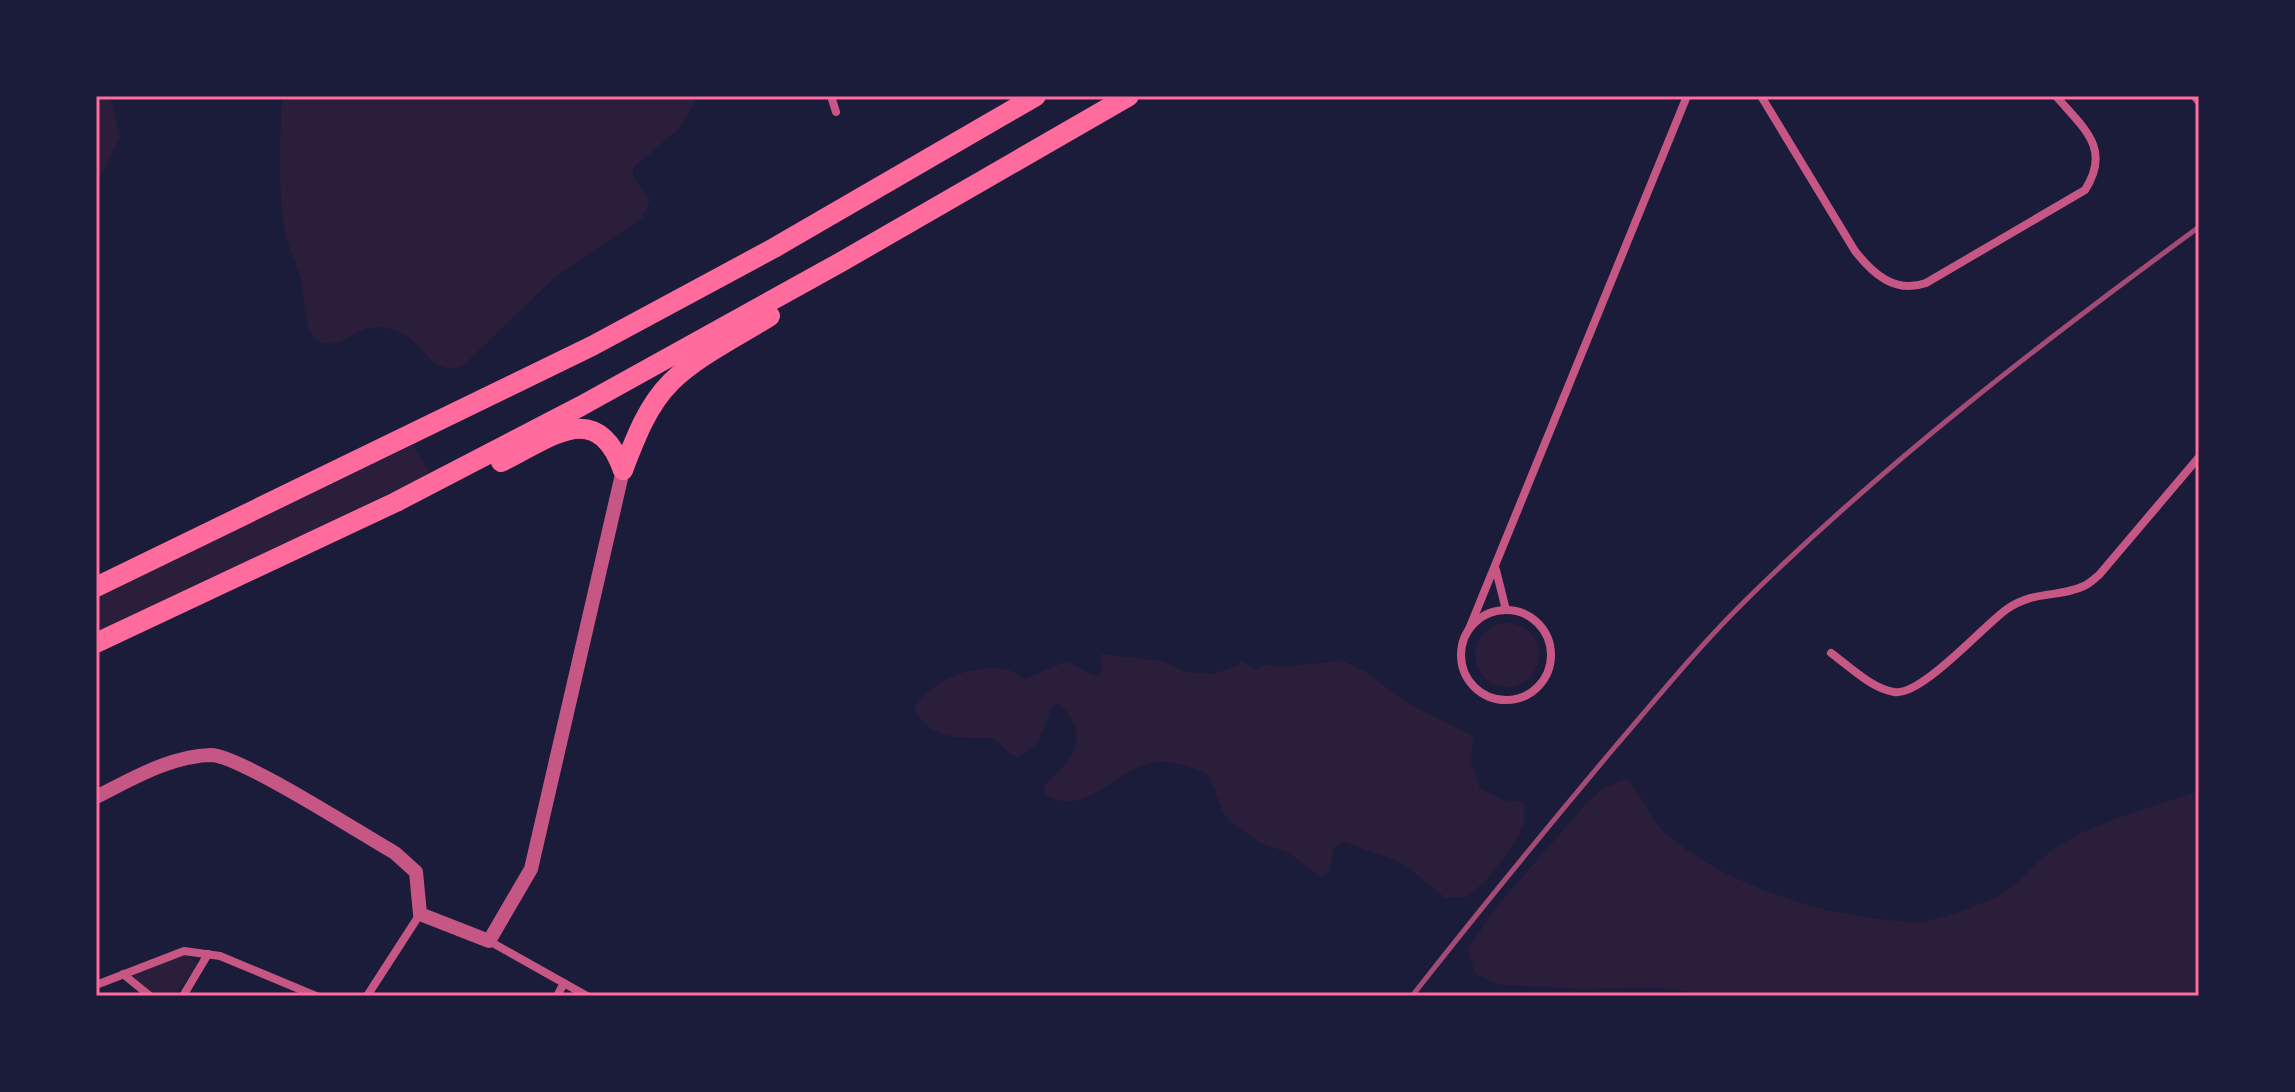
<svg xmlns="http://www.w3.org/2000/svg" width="2295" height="1092" font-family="Montserrat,sans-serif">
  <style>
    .green { fill: #2a1e3b }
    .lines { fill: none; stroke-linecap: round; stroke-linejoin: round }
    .minor { stroke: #c65784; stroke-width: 8 }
    .tertiary { stroke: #c65784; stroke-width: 14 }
    .motorway { stroke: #ff6b9d; stroke-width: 20 }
    .rail { stroke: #a44b75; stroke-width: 5 }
    .neatline { fill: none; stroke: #ff6b9d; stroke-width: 3 }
  </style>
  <rect width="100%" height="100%" fill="#1b1b3a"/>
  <g class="green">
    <polygon points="96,96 110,96 120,137 96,187"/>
    <path d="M282 96H698L680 128 634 167 633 177 650 200 642 218 555 277 464 365C430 379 426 343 399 332 358 315 349 349 324 343 301 337 306 300 302 283 298 265 288 249 285 231 277 187 280 140 282 96Z"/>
    <polygon points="414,445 430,474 96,633 96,596"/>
    <circle cx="1507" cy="655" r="32"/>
    <path d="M1101 654 1163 661 1186 672 1213 674 1239 665 1240 660 1254 669 1267 665 1288 667 1341 660 1364 671 1411 705 1473 736 1471 762 1480 788 1503 800 1524 802 1525 821 1514 844 1486 881 1466 897 1445 898 1404 864 1345 842 1334 847 1329 872 1321 877 1289 853 1260 843 1229 820 1223 812 1208 774C1189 767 1168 758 1147 764 1112 774 1083 819 1045 794L1044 786C1074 757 1092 741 1060 703L1052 707 1038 743 1019 757 1012 755 993 738C961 738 931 741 914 709 928 682 972 664 1002 668 1009 669 1018 675 1025 679L1067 661 1094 676 1102 670Z"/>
    <path d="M1626 779C1646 798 1648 818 1669 836 1726 883 1808 911 1881 919 1894 920 1910 924 1923 922 1945 917 1971 908 1992 899 2019 887 2034 862 2058 846 2096 821 2155 807 2199 791V996H1695L1685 991 1659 988 1582 989 1500 985 1475 974 1468 949 1497 906 1584 806 1603 788Z"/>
    <polygon points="184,951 198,964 174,996 155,996 123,974"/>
  </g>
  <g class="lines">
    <g class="minor">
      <polyline points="831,96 836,112"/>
      <path d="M1761 96 1855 251C1873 274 1895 294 1926 283L2085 190C2112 148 2083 128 2056 96"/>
      <polyline points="2194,96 2199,102"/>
      <polyline points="1496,570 1506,610"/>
      <circle cx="1506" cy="655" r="45"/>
      <polyline points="1469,629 1687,96"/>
      <path d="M1831 653C1850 667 1871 688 1894 692 1921 697 1984 625 2007 609 2035 590 2058 598 2084 586 2089 584 2094 579 2099 575L2199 457"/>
      <polyline points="489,941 587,996"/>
      <polyline points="123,974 150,996"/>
      <polyline points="96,985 184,951 220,956 316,996"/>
      <polyline points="183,996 208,954"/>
      <polyline points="367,996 420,914"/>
      <polyline points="557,996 564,983"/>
    </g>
    <path class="tertiary" d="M96 797C132 779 170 756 211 755 239 755 363 835 395 853L416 872 420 914 489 941 531 869 623 470"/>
    <g class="motorway">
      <path d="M501 462C551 438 596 397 623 470"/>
      <path d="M623 470C635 439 647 406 671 382 697 356 739 336 770 316"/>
      <polyline points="96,587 592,346 774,248 1036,96"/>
      <polyline points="96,643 396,502 581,406 841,262 1129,96"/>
    </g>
    <path class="rail" d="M1412 996C1478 912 1545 830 1614 748 1657 698 1700 645 1747 599 1887 461 2041 343 2199 227"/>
  </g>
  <rect width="2295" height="1092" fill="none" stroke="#1b1b3a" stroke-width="196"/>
  <rect x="98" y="98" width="2099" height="896" class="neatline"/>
</svg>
